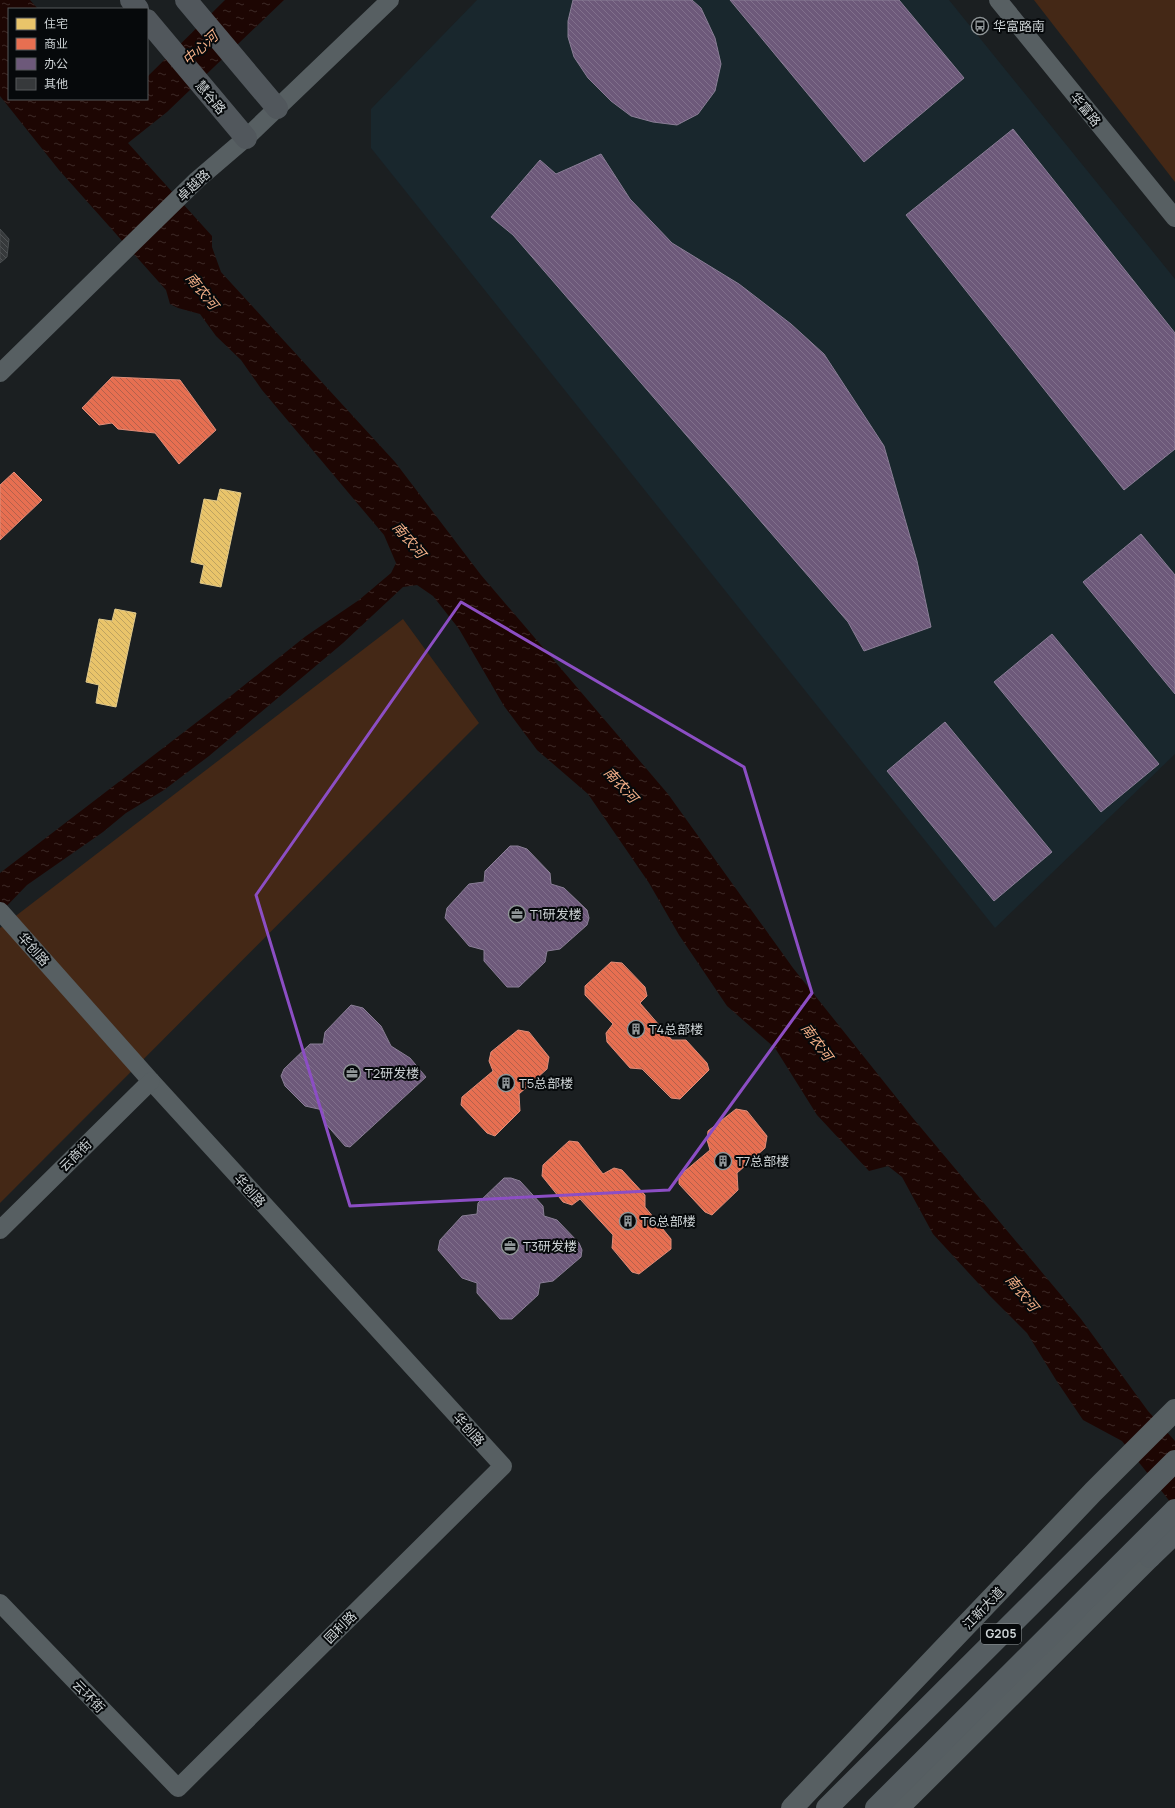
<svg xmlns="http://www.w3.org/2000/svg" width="1175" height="1808" font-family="Manrope,'Noto Sans SC',sans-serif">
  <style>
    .built { fill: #19272d }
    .green { fill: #442816 }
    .water { fill: url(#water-ripples) }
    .homes { fill: url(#homes-back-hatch); stroke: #e1c98a }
    .shops { fill: url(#shops-back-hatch); stroke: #e08d79 }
    .offices { fill: url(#offices-back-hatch); stroke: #8a7e96 }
    .building { fill: url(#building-back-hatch); stroke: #4a4e50 }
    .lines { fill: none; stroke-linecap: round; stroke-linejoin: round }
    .minor { stroke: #575f62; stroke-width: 18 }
    .tertiary { stroke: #575f62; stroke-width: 22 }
    .secondary { stroke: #51575c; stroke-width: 22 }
    .trunk { stroke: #565e62; stroke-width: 22 }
    .marked { fill: none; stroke: #8c4ec4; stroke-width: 3; stroke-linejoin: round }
    .labels { text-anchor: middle; stroke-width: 4; stroke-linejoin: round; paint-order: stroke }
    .shield { fill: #06090b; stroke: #929799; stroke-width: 1 }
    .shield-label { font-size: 12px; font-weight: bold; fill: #ced4d6 }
    .poi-label { font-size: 13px; fill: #ced4d6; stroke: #06090b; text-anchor: start }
    .street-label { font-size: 13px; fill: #ced4d6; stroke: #06090b }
    .water-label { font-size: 14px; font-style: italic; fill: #f6b189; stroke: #06090b }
  </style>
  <defs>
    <pattern id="water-ripples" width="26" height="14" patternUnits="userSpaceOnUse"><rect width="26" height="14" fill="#1d0603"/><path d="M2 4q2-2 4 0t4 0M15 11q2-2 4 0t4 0" fill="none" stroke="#3d2927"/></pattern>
    <pattern id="homes-back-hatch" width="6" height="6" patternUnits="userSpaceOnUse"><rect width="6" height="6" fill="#e9c46a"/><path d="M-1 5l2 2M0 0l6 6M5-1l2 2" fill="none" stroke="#bea360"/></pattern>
    <pattern id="shops-back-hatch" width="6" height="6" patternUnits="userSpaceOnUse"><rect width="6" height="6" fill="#e76f51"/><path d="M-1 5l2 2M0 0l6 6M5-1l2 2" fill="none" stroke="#b4614c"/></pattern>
    <pattern id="offices-back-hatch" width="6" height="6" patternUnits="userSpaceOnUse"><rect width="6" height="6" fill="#6d597a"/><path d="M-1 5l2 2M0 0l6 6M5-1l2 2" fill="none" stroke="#81708c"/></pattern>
    <pattern id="building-back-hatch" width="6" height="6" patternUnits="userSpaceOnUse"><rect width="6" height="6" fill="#36393b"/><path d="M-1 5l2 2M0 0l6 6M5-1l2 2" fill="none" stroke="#525557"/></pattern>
  </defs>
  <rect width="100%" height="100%" fill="#1b1f21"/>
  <polygon class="built" points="477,0 949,0 1175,279 1175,754 995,928 371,148 371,109"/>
  <g class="green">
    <polygon points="1034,0 1175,0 1175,182"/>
    <polygon points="403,619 479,723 0,1203 0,928"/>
  </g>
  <path class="water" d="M0 0H30L38 9H9V99H103C109 101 138 99 147 99V77L225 0H284L167 112 128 143 212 236V247L221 272 395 462 481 575 668 794 793 968 912 1117 1081 1319 1148 1411 1175 1441V1508L1122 1441 1083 1420 1056 1380 1027 1333 989 1295 933 1234 902 1177 888 1166 869 1171 817 1115 775 1048 727 1006 679 935 649 883 588 794 537 750 504 706 459 629 433 596 417 585 403 587 343 643 209 756 164 790 126 813 103 832 27 885 0 913V873L227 699 306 636 359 600 391 573 396 563 384 535 262 390 241 360 216 336 200 314 178 308 170 304 166 290 59 170 0 96Z"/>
  <g class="homes">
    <polygon points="220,489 241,493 221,587 200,583 204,565 191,562 204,499 217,501"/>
    <polygon points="115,609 136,613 116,707 96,703 99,685 86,682 99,619 112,621"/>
  </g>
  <g class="shops">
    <polygon points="112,377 180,380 216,430 179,464 155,433 118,429 112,423 99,425 82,408"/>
    <polygon points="14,472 42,500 0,540 0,485"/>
    <polygon points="611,962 622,963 645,987 647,996 640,1003 672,1040 686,1040 707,1063 709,1070 680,1099 671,1098 642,1069 630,1068 607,1042 606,1033 613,1024 585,995 585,986"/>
    <polygon points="518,1030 529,1032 549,1057 547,1069 519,1094 520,1111 495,1136 487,1133 461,1105 462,1097 493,1071 489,1061 491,1052"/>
    <polygon points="736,1109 747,1111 767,1136 765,1148 737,1173 738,1190 712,1215 705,1212 679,1184 679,1176 710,1150 707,1140 708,1131"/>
    <polygon points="569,1141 578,1142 603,1174 614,1168 622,1170 645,1195 645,1207 671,1239 671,1249 639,1274 632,1272 612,1248 613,1235 580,1199 572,1205 563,1202 542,1176 543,1165"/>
  </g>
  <g class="offices">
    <polygon points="573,0 692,0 701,8 715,38 721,64 715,91 698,114 677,125 653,122 631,116 611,101 588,78 574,57 568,37 568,21"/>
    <polygon points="730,0 899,0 964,78 864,162"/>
    <polygon points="1013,129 1175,333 1175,449 1124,490 906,215"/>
    <polygon points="601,154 630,199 672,243 739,284 791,324 824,354 884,446 917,561 931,627 864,651 848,622 513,235 491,217 540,160 556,174"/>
    <polygon points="1141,534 1175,575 1175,694 1083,582"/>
    <polygon points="1052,634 1159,764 1101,812 994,682"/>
    <polygon points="945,722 1052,852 994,901 887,771"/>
    <polygon points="510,846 518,846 527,849 550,873 551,884 564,888 587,910 589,918 587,925 560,949 547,951 545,962 519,987 507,987 484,961 484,950 469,946 445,918 447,908 469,884 484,882 485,871"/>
    <polygon points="351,1005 363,1008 381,1026 391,1046 410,1058 426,1077 350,1147 345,1146 325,1123 323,1110 305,1106 285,1086 281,1076 284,1069 310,1044 323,1044 325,1032"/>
    <polygon points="504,1178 511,1178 520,1181 543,1206 544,1216 557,1220 579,1243 582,1250 581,1257 553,1281 540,1283 538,1295 512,1319 500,1319 477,1293 477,1283 462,1278 438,1250 440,1240 462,1216 477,1214 478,1203"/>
  </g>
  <polygon class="building" points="0,229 9,239 7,257 0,263"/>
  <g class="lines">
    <g class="minor">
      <polyline points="998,0 1175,218"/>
      <polyline points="0,373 197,180 246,138 390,0"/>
      <polyline points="0,911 151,1081 503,1466 178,1788 0,1603"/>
      <polyline points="0,1230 151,1081"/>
    </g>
    <g class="tertiary">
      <polyline points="792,1808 1093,1492 1175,1410"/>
      <polyline points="898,1808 1150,1557"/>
    </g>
    <g class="secondary">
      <polyline points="131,0 138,9"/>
      <polyline points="186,0 277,108"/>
      <polyline points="147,20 246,138"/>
    </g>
    <g class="trunk">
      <polyline points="1150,1557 1175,1533"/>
      <polyline points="827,1808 1175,1461"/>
      <polyline points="876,1808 1175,1510"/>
    </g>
  </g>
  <path class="marked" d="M461 602 744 767 812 993 669 1190 350 1206 256 895Z"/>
  <defs>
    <g id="bus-ring" transform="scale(0.9)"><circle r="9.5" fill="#06090b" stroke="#8f9597" stroke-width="1.5"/><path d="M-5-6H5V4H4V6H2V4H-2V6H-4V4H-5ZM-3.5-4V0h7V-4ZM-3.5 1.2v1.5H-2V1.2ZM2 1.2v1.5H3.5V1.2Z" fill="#8f9597"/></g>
    <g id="office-ring" transform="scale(0.9)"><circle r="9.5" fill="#06090b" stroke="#8f9597" stroke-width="1.5"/><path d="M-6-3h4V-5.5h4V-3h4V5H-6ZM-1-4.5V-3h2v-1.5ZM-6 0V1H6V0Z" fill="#8f9597"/></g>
    <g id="building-ring" transform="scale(0.9)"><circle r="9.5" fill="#06090b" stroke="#8f9597" stroke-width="1.5"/><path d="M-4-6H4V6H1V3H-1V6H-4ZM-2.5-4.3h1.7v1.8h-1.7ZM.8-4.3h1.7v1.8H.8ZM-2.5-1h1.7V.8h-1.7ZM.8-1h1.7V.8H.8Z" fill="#8f9597"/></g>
  </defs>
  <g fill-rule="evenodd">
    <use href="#bus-ring" x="980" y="26"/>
    <use href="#office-ring" x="517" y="914"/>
    <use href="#building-ring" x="636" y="1029"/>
    <use href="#office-ring" x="352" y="1073"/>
    <use href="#building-ring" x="506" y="1083"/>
    <use href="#building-ring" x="723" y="1161"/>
    <use href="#building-ring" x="628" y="1221"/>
    <use href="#office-ring" x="510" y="1246"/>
  </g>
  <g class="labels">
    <rect class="shield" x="981" y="1624" width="40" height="20" rx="3"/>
    <g class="shield-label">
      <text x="1001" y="1638">G205</text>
    </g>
    <g class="poi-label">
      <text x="993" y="31">华富路南</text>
      <text x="530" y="919">T1研发楼</text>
      <text x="649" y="1034">T4总部楼</text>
      <text x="365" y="1078">T2研发楼</text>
      <text x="519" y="1088">T5总部楼</text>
      <text x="736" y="1166">T7总部楼</text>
      <text x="641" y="1226">T6总部楼</text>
      <text x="523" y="1251">T3研发楼</text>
    </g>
    <g class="street-label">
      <text transform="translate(211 97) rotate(50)" y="5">慧谷路</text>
      <text transform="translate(1086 109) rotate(51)" y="5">华富路</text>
      <text transform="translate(193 185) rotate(-43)" y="5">卓越路</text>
      <text transform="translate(34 949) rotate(48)" y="5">华创路</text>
      <text transform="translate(75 1155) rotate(-45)" y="5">云商街</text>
      <text transform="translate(250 1190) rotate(48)" y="5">华创路</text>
      <text transform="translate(469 1429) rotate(48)" y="5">华创路</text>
      <text transform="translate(983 1608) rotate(-46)" y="5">江新大道</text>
      <text transform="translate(340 1627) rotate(-45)" y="5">园利路</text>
      <text transform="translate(89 1696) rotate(46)" y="5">云环街</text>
    </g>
    <g class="water-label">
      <text transform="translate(200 48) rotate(-42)" y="5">中心河</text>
      <text transform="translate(202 291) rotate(51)" y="5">南农河</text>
      <text transform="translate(409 540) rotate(50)" y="5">南农河</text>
      <text transform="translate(621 785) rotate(47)" y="5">南农河</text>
      <text transform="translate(817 1042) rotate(54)" y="5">南农河</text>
      <text transform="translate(1022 1293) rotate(51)" y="5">南农河</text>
    </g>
  </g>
  <rect x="8" y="8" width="140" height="92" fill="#06090b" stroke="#565a5c"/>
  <rect x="16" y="18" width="20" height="12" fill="#e9c46a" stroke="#565a5c"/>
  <text x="44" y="28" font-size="12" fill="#ced4d6">住宅</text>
  <rect x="16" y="38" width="20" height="12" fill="#e76f51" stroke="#565a5c"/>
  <text x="44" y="48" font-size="12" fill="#ced4d6">商业</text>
  <rect x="16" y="58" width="20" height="12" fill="#6d597a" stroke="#565a5c"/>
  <text x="44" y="68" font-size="12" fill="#ced4d6">办公</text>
  <rect x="16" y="78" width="20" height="12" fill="#36393b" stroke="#565a5c"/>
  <text x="44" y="88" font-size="12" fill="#ced4d6">其他</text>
</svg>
